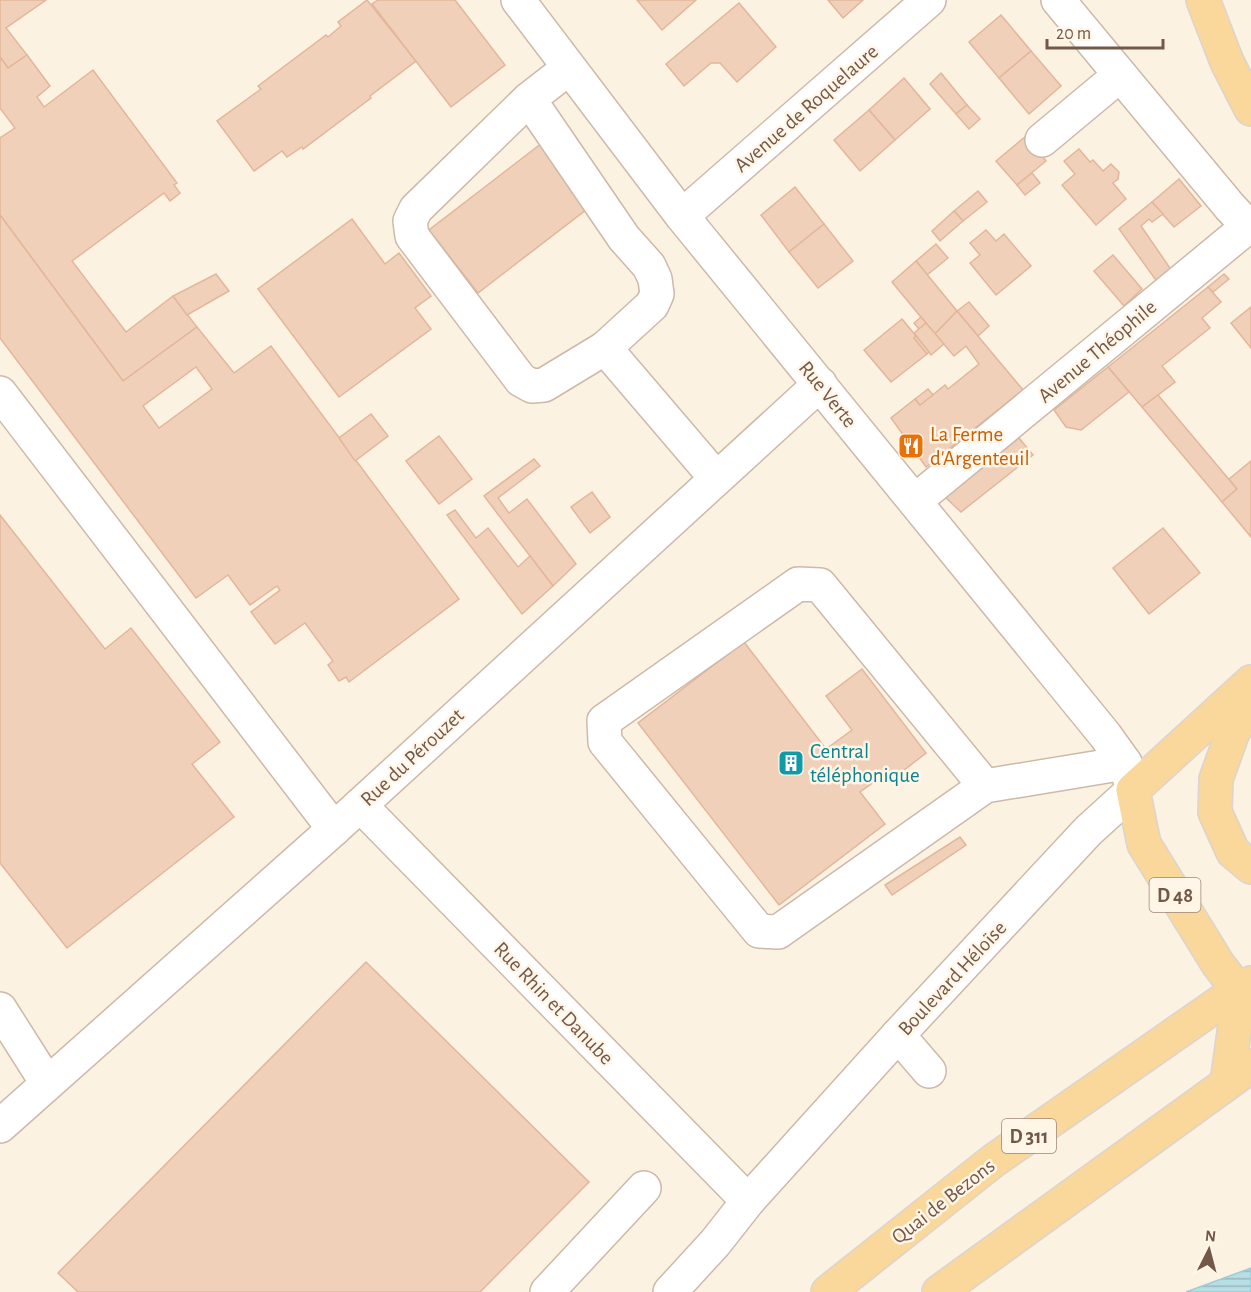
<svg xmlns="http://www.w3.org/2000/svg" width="1251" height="1292" font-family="'Alegreya Sans',sans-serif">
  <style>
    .water { fill: url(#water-rules); stroke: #9dcdd6; stroke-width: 1.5 }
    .building { fill: #f1d0ba; stroke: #e3b69a; stroke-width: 1.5; fill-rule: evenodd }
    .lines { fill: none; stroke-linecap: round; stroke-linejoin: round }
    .minor-casing { stroke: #cdb9a9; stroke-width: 36 }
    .major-casing { stroke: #dbd4d0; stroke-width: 36 }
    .minor { stroke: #fff; stroke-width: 33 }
    .major { stroke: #fad79a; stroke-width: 33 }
    .labels { text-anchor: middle; stroke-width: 5; stroke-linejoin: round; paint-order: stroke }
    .shield { fill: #fff6e8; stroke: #9d8779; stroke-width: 1.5 }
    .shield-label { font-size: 20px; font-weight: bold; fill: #735849 }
    .street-label { font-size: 21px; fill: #735849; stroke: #fff6e8 }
    .food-label { font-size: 21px; fill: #c56008; stroke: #fff6e8; text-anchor: start }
    .culture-label { font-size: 21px; fill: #0d838f; stroke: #fff6e8; text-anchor: start }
  </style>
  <defs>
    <pattern id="water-rules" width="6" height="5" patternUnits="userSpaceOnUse" patternTransform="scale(1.5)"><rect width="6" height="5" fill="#b7dee5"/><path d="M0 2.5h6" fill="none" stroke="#99b7bc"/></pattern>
  </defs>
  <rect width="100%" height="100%" fill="#fcf2e2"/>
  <polygon class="water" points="1251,1268 1251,1292 1186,1292"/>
  <g class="building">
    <polygon points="0,0 46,0 6,28 27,55 8,68 0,57"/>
    <polygon points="367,0 416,61 370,96 371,98 303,149 302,147 287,157 282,151 254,171 217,121 261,89 258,86 326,35 328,37 341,26 338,22"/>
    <polygon points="378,0 455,0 505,65 451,107 372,4"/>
    <polygon points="637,0 696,0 662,30"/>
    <polygon points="828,0 863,0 843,18"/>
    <polygon points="739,3 776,47 737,82 720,63 711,63 684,86 666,64"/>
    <polygon points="1001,15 1031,51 999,78 969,42"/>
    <polygon points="1031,51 1061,86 1029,114 999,78"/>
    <polygon points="27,55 50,86 37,97 44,107 93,70 177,183 174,185 180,193 170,201 164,193 72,261 126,332 173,296 197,327 123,381 0,215 0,138 15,128 0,108 0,57 8,68"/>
    <polygon points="941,73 967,105 956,114 930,84"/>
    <polygon points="904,78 930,109 895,140 869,110"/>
    <polygon points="967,105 980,119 969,129 956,114"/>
    <polygon points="869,110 895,140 860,171 834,140"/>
    <polygon points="1026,136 1046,161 1017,185 996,161"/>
    <polygon points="542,143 591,206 478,293 429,230"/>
    <polygon points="1079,149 1090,162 1093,160 1103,171 1111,164 1119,172 1118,179 1113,183 1126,199 1096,225 1062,185 1075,174 1064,161"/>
    <polygon points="1032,173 1040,183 1025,195 1017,185"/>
    <polygon points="1179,179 1201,206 1174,227 1152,202"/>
    <polygon points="795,187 824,224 789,252 761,215"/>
    <polygon points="978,191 987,202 963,221 954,211"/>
    <polygon points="1152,202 1163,214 1152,222 1149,219 1141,226 1172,271 1158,283 1119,229"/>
    <polygon points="954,211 963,221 940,241 932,231"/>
    <path d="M0 215 123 381 197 327 234 373 271 346 459 599 349 682 346 677 339 681 328 665 333 661 305 623 275 644 251 612 280 590 277 586 250 605 228 575 196 598 0 338ZM196 367 212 389 159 428 143 406Z"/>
    <polygon points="352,219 385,264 399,253 431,296 415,308 431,329 339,397 258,289"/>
    <polygon points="824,224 853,261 818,288 789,252"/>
    <polygon points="986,230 996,241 1004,234 1031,266 996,295 970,263 980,255 970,243"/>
    <polygon points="936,244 948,258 927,275 916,261"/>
    <polygon points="1113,255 1142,289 1124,306 1094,271"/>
    <polygon points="916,261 957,311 935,334 892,282"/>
    <polygon points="216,274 229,291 187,315 173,296"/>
    <polygon points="1224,274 1229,279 1213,292 1208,287"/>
    <polygon points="1208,287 1221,302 1202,318 1210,328 1162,366 1175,382 1142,407 1108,367"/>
    <polygon points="969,302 989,326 978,336 957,311"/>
    <polygon points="1251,307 1251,348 1231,323"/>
    <polygon points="957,311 1023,390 926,467 891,418 915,399 920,405 945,385 948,389 979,364 966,346 954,356 935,334"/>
    <polygon points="921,317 926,323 919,329 914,323"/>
    <polygon points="902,319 916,336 914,338 927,354 891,382 864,350"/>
    <polygon points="926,323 944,344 931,355 914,333"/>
    <polygon points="916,336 929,352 927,354 914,338"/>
    <polygon points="1108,367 1129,392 1081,430 1066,427 1054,410"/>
    <polygon points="928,389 933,395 920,405 915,399"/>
    <polygon points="1158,395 1237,489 1222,502 1142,407"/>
    <polygon points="371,414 388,436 355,461 339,438"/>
    <polygon points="439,436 472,479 439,504 406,461"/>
    <polygon points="1019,438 1033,455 961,512 945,497"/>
    <polygon points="534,459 540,466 498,498 509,513 527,499 576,564 553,586 484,496"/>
    <polygon points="1251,461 1251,537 1222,502 1237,489 1229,479"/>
    <polygon points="592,492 610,517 590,533 571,507"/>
    <polygon points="455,510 476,538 488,528 518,567 530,556 553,586 522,614 447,515"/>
    <polygon points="0,515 105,649 131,628 220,742 192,764 234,817 67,948 0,863"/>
    <polygon points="1163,528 1200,573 1149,614 1113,568"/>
    <polygon points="744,642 826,749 852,730 826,696 862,669 926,753 890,781 885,774 860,792 885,824 779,905 638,723"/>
    <polygon points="960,837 966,845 892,895 885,885"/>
    <polygon points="366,962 589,1182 480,1292 78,1292 58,1273"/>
  </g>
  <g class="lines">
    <g class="minor-casing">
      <g id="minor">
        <polyline points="518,0 682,216 1105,735 1125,763 1133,790 1088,831 898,1035 748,1201 715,1243 670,1292"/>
        <polyline points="1058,0 1230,207 1248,226"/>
        <polyline points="529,99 624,238 649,266 655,279 657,294 652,305 605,348 544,385 532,386 521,380 412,236 410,221 416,209 529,99 569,68"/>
        <polyline points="1042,140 1120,75"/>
        <polyline points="682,216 929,0"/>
        <polyline points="605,348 716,478"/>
        <polyline points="0,393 334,829"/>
        <polyline points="915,501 1251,224"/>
        <polyline points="985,786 820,585 798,584 604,721 605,742 759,931 778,932 985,786 1125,763"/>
        <polyline points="360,805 748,1201"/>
        <polyline points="0,1009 47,1083"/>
        <polyline points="898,1035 929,1071"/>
        <polyline points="0,1126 334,829 820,384"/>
        <polyline points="547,1292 644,1188"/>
      </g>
    </g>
    <g class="major-casing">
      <g id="major">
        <polyline points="1203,0 1227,62 1251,109"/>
        <polyline points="1251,682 1133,790 1144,844 1218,964 1238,990 1251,996"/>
        <polyline points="1251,704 1233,732 1216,779 1215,812 1233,852 1251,867"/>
        <polyline points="1227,1083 1236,1018 1238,990"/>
        <polyline points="828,1292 993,1161 1238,990 1251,983"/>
        <polyline points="939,1292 1251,1066"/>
      </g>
    </g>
    <use href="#minor" class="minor"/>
    <use href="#major" class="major"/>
  </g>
  <defs>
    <g id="restaurant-square" transform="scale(1.35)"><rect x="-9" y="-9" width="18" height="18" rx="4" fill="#e8710a" stroke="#fff6e8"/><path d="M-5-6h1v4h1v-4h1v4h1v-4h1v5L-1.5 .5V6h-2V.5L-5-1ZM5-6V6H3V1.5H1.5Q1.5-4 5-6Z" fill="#fff"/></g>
    <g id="building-square" transform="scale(1.35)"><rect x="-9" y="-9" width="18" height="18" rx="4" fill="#0f9aa8" stroke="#fff6e8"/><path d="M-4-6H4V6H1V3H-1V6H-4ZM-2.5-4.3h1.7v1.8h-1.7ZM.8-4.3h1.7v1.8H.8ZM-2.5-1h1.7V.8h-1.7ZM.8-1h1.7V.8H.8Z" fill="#fff"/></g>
  </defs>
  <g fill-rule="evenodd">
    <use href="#restaurant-square" x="911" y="446"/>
    <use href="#building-square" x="791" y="763"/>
  </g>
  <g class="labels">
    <g class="shield">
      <rect x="1149.5" y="878" width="51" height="34" rx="4.5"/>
      <rect x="1002" y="1119" width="54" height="34" rx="4.5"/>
    </g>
    <g class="shield-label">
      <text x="1175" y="902">D 48</text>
      <text x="1029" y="1143">D 311</text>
    </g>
    <g class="street-label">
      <text transform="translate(806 108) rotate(-41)" y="7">Avenue de Roquelaure</text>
      <text transform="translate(1097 351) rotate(-40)" y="7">Avenue Théophile</text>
      <text transform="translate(828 394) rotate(51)" y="7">Rue Verte</text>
      <text transform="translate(412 757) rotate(-43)" y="7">Rue du Pérouzet</text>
      <text transform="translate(952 978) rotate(-47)" y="7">Boulevard Héloïse</text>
      <text transform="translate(554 1003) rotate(46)" y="7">Rue Rhin et Danube</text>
      <text transform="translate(943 1201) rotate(-38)" y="7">Quai de Bezons</text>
    </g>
    <g class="food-label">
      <text x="930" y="441">La Ferme<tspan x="930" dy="24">d'Argenteuil</tspan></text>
    </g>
    <g class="culture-label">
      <text x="810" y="758">Central<tspan x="810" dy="24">téléphonique</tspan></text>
    </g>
  </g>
  <g transform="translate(1209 1250) rotate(6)" stroke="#fff6e8" stroke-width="4.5" paint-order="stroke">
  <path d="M0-4.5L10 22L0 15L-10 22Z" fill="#735849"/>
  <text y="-9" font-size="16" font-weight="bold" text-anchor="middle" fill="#735849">N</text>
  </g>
  <path d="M1047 39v9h116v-9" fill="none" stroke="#735849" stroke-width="3"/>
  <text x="1056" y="39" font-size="18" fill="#735849" stroke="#fff6e8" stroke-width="4.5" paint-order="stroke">20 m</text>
</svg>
